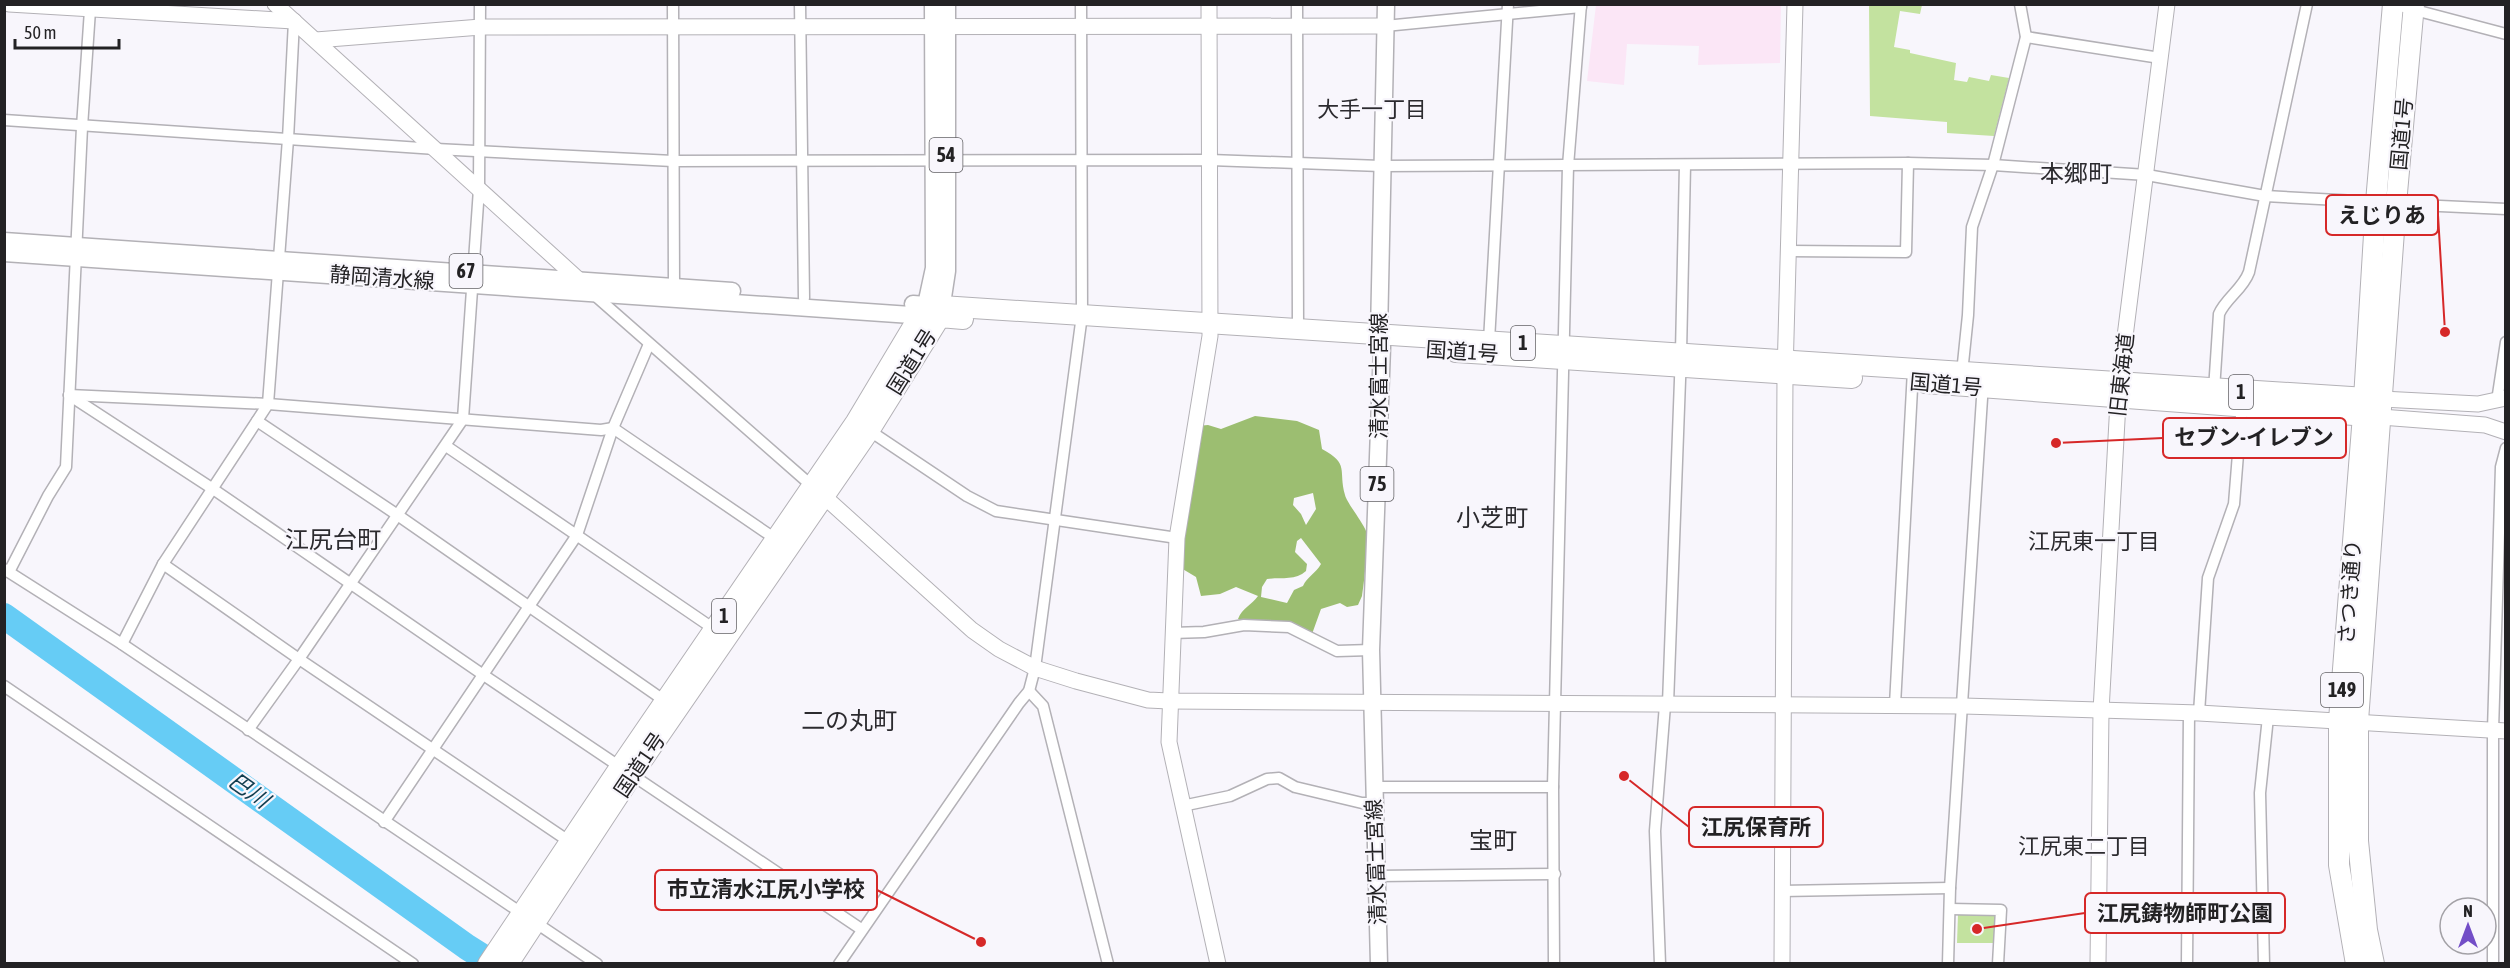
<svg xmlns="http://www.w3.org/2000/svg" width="2510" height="968" font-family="'Asap Condensed','Noto Sans JP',sans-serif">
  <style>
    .education { fill: #fbe6f6 }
    .green { fill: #c3e29f }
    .forest { fill: #9cbe71; fill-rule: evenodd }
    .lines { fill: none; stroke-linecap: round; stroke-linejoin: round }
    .river { stroke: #66ccf5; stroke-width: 26 }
    .street-casing { stroke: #b3b1b6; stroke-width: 13 }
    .secondary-casing { stroke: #b3b1b6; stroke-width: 17 }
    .primary-casing { stroke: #b3b1b6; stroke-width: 19 }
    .highway-casing { stroke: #b3b1b6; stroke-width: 22 }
    .street { stroke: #fff; stroke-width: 10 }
    .secondary { stroke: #fff; stroke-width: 15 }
    .primary { stroke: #fff; stroke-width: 16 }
    .highway { stroke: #fff; stroke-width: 20 }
    .labels { text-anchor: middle; stroke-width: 4.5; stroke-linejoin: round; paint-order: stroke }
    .shield { fill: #f8f6fc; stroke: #636265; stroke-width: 1.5 }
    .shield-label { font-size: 20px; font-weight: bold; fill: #232224 }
    .street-label { font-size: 21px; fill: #232224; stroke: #f8f6fc }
    .neighbourhood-label { font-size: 22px; fill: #2c2b2f; stroke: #f8f6fc }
    .water-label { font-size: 22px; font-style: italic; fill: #103d4f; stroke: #f8f6fc }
    .quarter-label { font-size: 24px; fill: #2c2b2f; stroke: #f8f6fc }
    .leader { fill: none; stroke: #d62828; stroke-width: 2 }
    .callout-dot { fill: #d62828; stroke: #f8f6fc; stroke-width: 2 }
    .callout { fill: #f8f6fc; stroke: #d62828; stroke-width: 2 }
    .callout-label { font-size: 22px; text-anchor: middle; font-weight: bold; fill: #232224 }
  </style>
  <rect width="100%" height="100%" fill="#f8f6fc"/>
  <polygon class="education" points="1596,5 1781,5 1780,63 1698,65 1699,46 1627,44 1624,85 1587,81"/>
  <g class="green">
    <polygon points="1869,5 1922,5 1920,14 1900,11 1894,47 1910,50 1910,53 1956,63 1954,80 1967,82 1969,77 1989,81 1991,75 2009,78 1994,136 1947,133 1947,122 1870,116"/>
    <polygon points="1958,914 1998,914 1997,943 1957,943"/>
  </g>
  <path class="forest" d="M1255 416 1297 421 1319 430 1322 449C1350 464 1338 470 1345 495 1347 503 1362 521 1366 531 1369 540 1364 584 1362 596L1358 605 1347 607 1340 603 1321 609 1312 634 1247 623 1238 619C1242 608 1252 605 1258 596L1236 587 1220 594 1201 596 1196 577 1176 565 1197 426 1208 425 1221 429ZM1313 493 1316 509 1306 525 1301 514 1293 505 1294 498ZM1301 538 1321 564C1316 573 1307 577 1303 586L1294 590 1287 603 1261 597 1262 587 1267 579C1280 577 1295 581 1306 571L1307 564 1295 552 1297 541Z"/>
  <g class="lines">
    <polyline class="river" points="4,616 467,947 494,964"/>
    <g class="street-casing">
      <g id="street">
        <polyline points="673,4 674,286"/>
        <polyline points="800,4 804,298"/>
        <polyline points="1297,4 1298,328"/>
        <polyline points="2392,4 2506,34"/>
        <polyline points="1385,26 1581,7"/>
        <polyline points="2026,37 2160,58"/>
        <polyline points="4,120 436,149 673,161 1210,160 1381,166 1908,163 1993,165 2147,175 2265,196 2376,202"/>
        <polyline points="2396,204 2506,209"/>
        <polyline points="1789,251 1906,252 1908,163"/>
        <polyline points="591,292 812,486"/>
        <polyline points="1489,341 1508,4"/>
        <polyline points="1962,373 1968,315 1972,227 1993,165 2026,37 2020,4"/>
        <path d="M2214 390 2219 314C2226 298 2243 289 2249 272L2307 4"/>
        <polyline points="69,395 213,489 482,674 861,929"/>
        <polyline points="69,395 268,404 601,430 613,428 777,540"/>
        <polyline points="2497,401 2506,342"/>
        <polyline points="257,421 396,514 665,701"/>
        <polyline points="867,429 967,496 996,511 1177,538"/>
        <polyline points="446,446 714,629"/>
        <polyline points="163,564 299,659 570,842"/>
        <polyline points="4,569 122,644 597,964"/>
        <polyline points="9,572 48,496 66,467 82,127 90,10 84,5"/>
        <polyline points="1172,633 1204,632 1244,625 1289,627 1337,651 1371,650"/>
        <polyline points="122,644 163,564 268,404 288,139 294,21"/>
        <polyline points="4,686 413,964"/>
        <polyline points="1029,691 1043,706 1108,964"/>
        <polyline points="1668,704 1681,353 1685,165"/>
        <polyline points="1895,705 1913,370"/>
        <polyline points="2199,713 2208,578 2234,504 2242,404"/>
        <polyline points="248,730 299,659 463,419 479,189 480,4"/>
        <polyline points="1374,787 1553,787"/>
        <polyline points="1182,806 1230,796 1267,779 1279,778 1295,787 1362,803 1374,803"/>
        <polyline points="384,822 577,535 613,428 649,344"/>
        <polyline points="1377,876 1555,874"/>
        <polyline points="1781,891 1950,888"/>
        <polyline points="1950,909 2001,910 1998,964"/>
        <polyline points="839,964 1019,703 1029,691 1035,668 1082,315 1081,4"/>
        <polyline points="1554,964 1553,787 1568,166 1581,4"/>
        <polyline points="1660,964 1655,831 1665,705"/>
        <polyline points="1948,964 1950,888 1983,383"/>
        <polyline points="2187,964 2189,713"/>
        <polyline points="2264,964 2260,793 2268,717"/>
        <polyline points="2493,964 2493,730 2501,467 2506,448"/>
      </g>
    </g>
    <g class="secondary-casing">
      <g id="secondary">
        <polyline points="9,4 294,21"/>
        <polyline points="275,4 579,280"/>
        <polyline points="1209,4 1210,336 1177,538 1169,742 1218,964"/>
        <polyline points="316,40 481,27 1385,26"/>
        <polyline points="2382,399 2478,404 2506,398"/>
        <polyline points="2381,417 2485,425 2506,432"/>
        <polyline points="817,490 972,630 999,649 1035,668 1076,681 1148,700 1169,701 1963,706 2199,713 2506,731"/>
        <polyline points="1782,964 1785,374 1795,4"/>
        <polyline points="2098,964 2101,711 2119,384 2167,4"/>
      </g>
    </g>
    <g class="primary-casing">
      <g id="primary">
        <polyline points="4,241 732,291"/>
        <polyline points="4,253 940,317 947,271 947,4"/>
        <polyline points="913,304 926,305 934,268 933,4"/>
        <polyline points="1379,964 1371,650 1382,347 1379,334 1386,4"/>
      </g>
    </g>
    <g class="highway-casing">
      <g id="highway">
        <polyline points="1456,352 1852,378"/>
        <polyline points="1926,383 2381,417"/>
        <polyline points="488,964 620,767 856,422 926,305 2382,399"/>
        <polyline points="508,964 632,775 869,431 940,317 963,319"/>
        <polyline points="2356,964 2339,865 2339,720 2363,415 2376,202 2393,4"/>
        <polyline points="2374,964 2367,930 2358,841 2358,721 2396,204 2414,4"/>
      </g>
    </g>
    <use href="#street" class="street"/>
    <use href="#secondary" class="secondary"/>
    <use href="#primary" class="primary"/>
    <use href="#highway" class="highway"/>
  </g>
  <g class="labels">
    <g class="shield">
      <rect x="929.5" y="138" width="33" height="34" rx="4.5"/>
      <rect x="449.5" y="254" width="33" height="34" rx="4.5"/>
      <rect x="1511" y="326" width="24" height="34" rx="4.5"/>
      <rect x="2229" y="375" width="24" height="34" rx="4.5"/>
      <rect x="1360.5" y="467" width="33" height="34" rx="4.5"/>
      <rect x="712" y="599" width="24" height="34" rx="4.5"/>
      <rect x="2321" y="673" width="42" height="34" rx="4.5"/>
    </g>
    <g class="shield-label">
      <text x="946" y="162">54</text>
      <text x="466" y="278">67</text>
      <text x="1523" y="350">1</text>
      <text x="2241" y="399">1</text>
      <text x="1377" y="491">75</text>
      <text x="724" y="623">1</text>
      <text x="2342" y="697">149</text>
    </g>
    <g class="street-label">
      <text transform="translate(2402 134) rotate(-85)" y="7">国道1号</text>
      <text transform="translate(382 278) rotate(4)" y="7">静岡清水線</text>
      <text transform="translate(1462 352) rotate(4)" y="7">国道1号</text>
      <text transform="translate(912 362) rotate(-58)" y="7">国道1号</text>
      <text transform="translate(2122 375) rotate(-84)" y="7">旧東海道</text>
      <text transform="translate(1379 376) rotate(-90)" y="7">清水富士宮線</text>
      <text transform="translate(1946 385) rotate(5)" y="7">国道1号</text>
      <text transform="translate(2350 592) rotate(-86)" y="7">さつき通り</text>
      <text transform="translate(640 765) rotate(-56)" y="7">国道1号</text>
      <text transform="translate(1376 862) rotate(-92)" y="7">清水富士宮線</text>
    </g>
    <g class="neighbourhood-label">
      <text x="1372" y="117">大手一丁目</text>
      <text x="2094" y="549">江尻東一丁目</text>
      <text x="2084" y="854">江尻東二丁目</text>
    </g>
    <g class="water-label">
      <text transform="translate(249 790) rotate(35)" y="8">巴川</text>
    </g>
    <g class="quarter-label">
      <text x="2076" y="182">本郷町</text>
      <text x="1492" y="526">小芝町</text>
      <text x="333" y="548">江尻台町</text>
      <text x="849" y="729">二の丸町</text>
      <text x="1493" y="849">宝町</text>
    </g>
  </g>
  <path class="leader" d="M2445 332L2438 215M2056 443L2163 438M1624 776L1689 827M981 942L877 890M1977 929L2085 913"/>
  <g class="callout-dot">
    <circle cx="2445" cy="332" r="6"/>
    <circle cx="2056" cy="443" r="6"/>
    <circle cx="1624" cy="776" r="6"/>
    <circle cx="981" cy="942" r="6"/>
    <circle cx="1977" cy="929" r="6"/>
  </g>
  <g class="callout">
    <rect x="2326" y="195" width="112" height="40" rx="6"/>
    <rect x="2163" y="418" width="183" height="40" rx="6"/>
    <rect x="1689" y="807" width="134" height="40" rx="6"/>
    <rect x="655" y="870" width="222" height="40" rx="6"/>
    <rect x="2085" y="893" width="200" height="40" rx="6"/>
  </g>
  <g class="callout-label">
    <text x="2382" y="223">えじりあ</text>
    <text x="2254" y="445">セブン-イレブン</text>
    <text x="1756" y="835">江尻保育所</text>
    <text x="766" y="897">市立清水江尻小学校</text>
    <text x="2185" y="921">江尻鋳物師町公園</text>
  </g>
  <rect width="2510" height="968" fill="none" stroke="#232224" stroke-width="12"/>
  <g transform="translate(2468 926)"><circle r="28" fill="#f8f6fc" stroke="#a3a1a6" stroke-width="1.5"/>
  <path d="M0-4.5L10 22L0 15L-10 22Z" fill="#734ec7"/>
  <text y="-9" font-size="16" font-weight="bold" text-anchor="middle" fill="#232224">N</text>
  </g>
  <path d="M15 39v9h104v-9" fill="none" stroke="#232224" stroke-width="3"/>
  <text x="24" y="39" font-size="18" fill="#232224" stroke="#f8f6fc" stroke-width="4.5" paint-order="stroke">50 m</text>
</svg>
